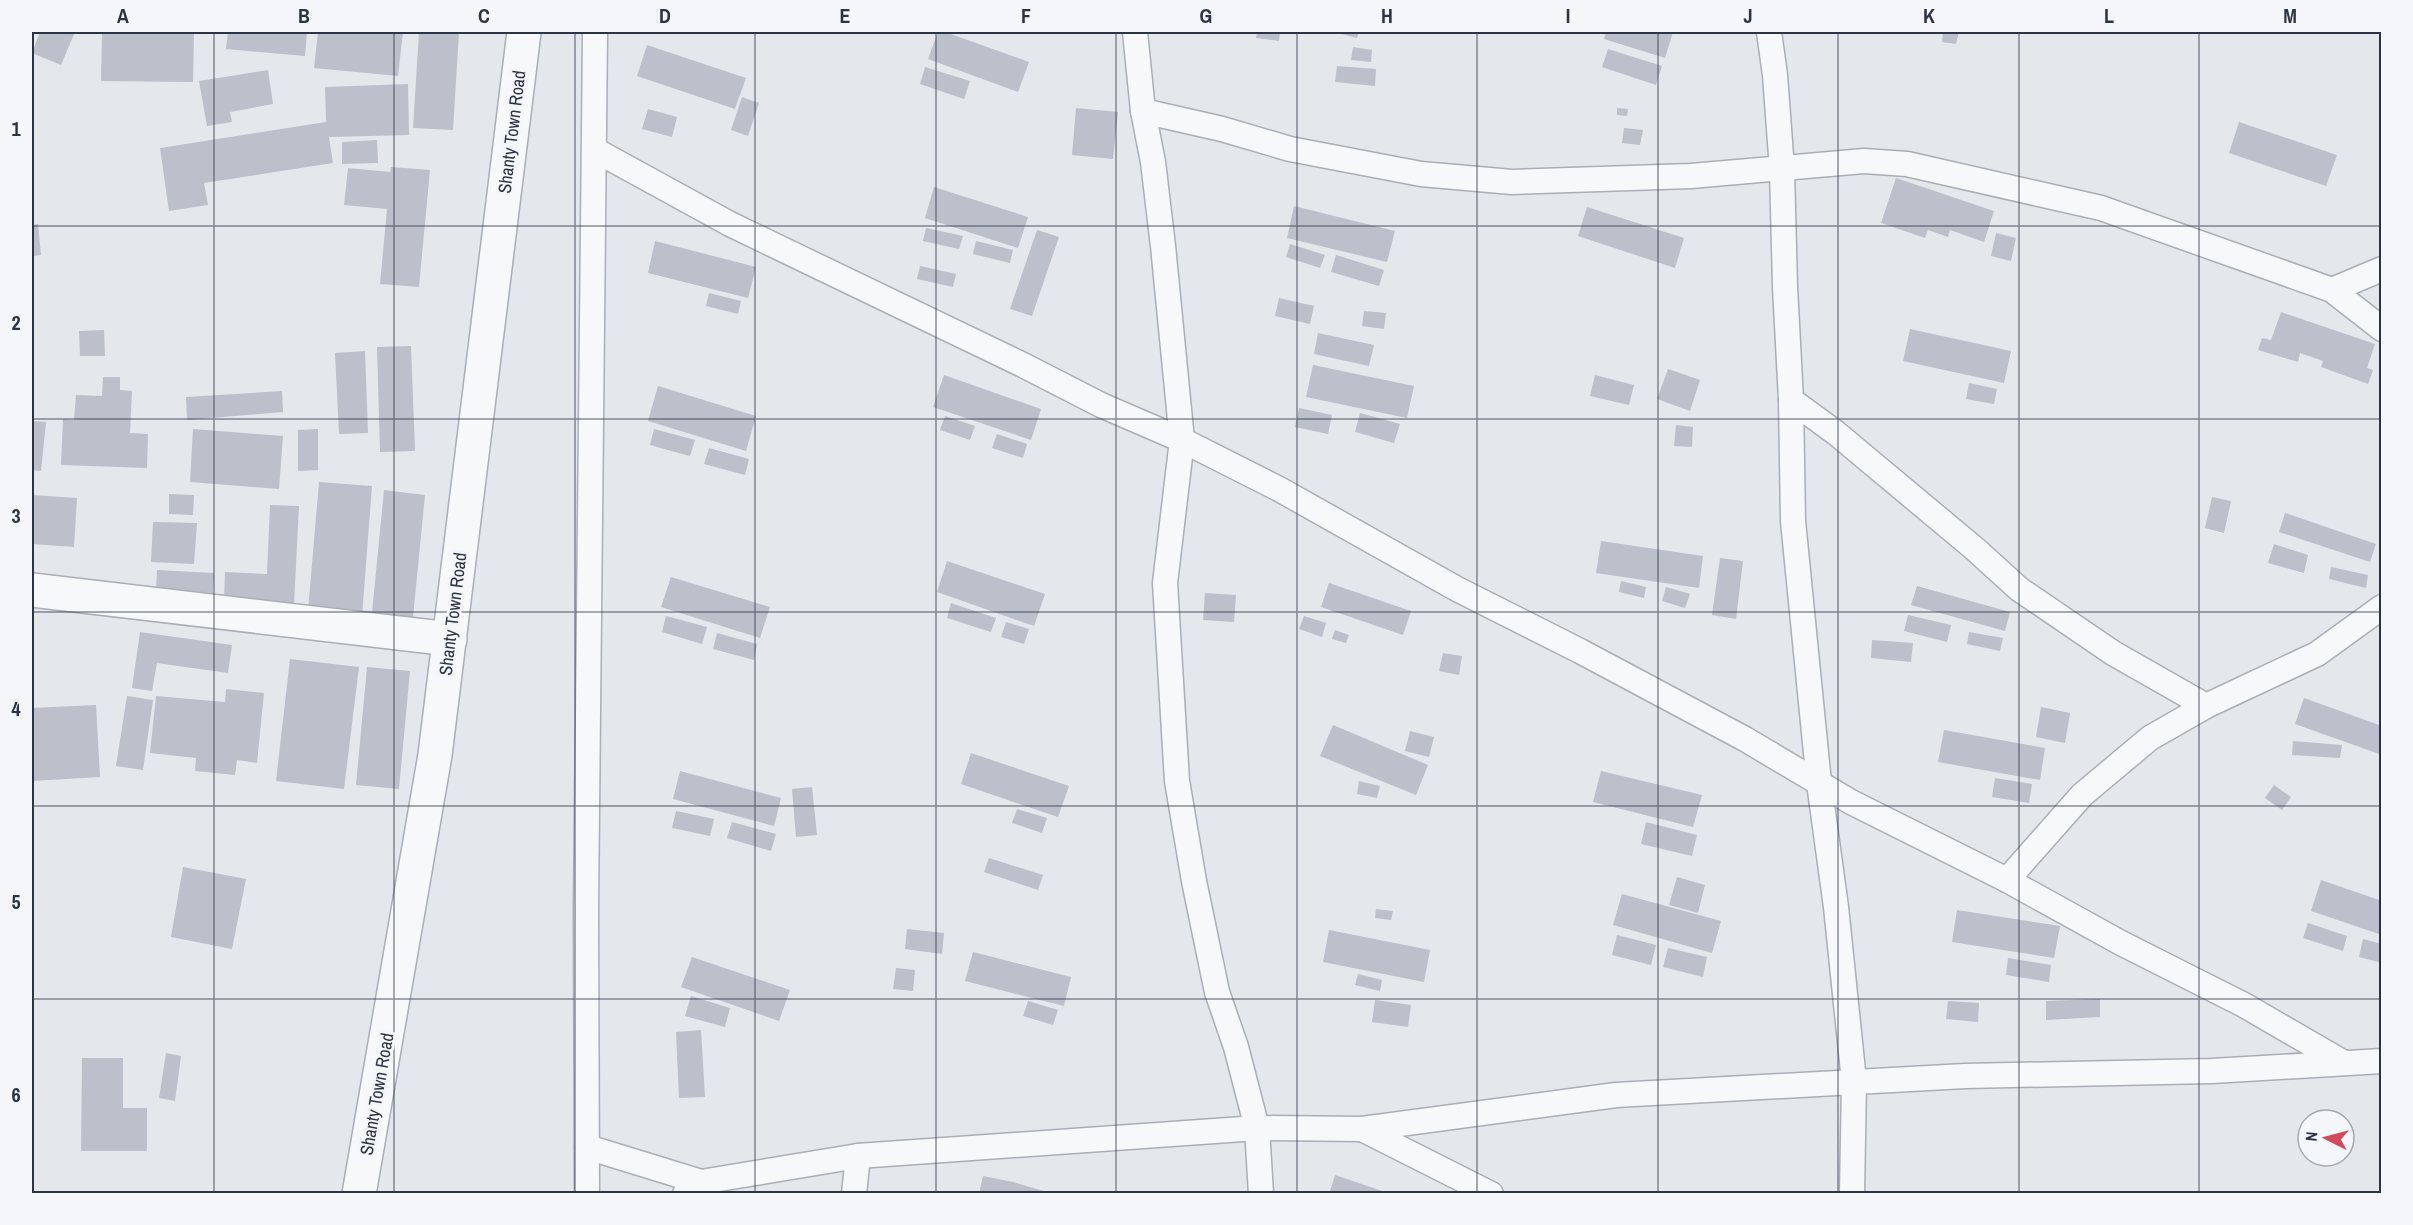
<svg xmlns="http://www.w3.org/2000/svg" width="2413" height="1225" font-family="'Archivo Narrow',sans-serif">
  <style>
    .building { fill: #bbc0ca }
    .lines { fill: none; stroke-linecap: round; stroke-linejoin: round }
    .service-casing { stroke: #a9aeb7; stroke-width: 27 }
    .minor-casing { stroke: #a9aeb7; stroke-width: 36 }
    .service { stroke: #f7f8fa; stroke-width: 24 }
    .minor { stroke: #f7f8fa; stroke-width: 33 }
    .grid { fill: none; stroke: #2b3445; stroke-width: 1.5; stroke-opacity: 0.55 }
    .labels { text-anchor: middle; stroke-width: 6; stroke-linejoin: round; paint-order: stroke }
    .street-label { font-size: 18px; fill: #2b3445; stroke: #f4f6f9 }
    .neatline { fill: none; stroke: #2b3445; stroke-width: 2 }
    .grid-label { font-size: 20px; text-anchor: middle; font-weight: bold; fill: #2b3445 }
  </style>
  <rect width="100%" height="100%" fill="#e4e7ec"/>
  <g class="building">
    <polygon points="40,32 75,32 61,65 32,53"/>
    <polygon points="102,32 194,32 193,82 101,81"/>
    <polygon points="228,32 307,32 305,56 226,49"/>
    <polygon points="318,32 403,32 398,76 314,68"/>
    <polygon points="419,32 459,32 453,130 413,128"/>
    <polygon points="938,32 945,32 1029,62 1018,92 928,59"/>
    <polygon points="1257,32 1280,32 1279,41 1256,38"/>
    <polygon points="1334,32 1359,32 1357,38"/>
    <polygon points="1606,32 1673,32 1665,58 1604,39"/>
    <polygon points="1943,32 1959,32 1956,44 1942,42"/>
    <polygon points="647,45 746,78 735,109 637,76"/>
    <polygon points="1353,47 1372,50 1371,62 1351,60"/>
    <polygon points="1608,49 1662,66 1656,85 1602,67"/>
    <polygon points="1337,66 1376,69 1375,86 1335,82"/>
    <polygon points="925,67 970,81 964,99 920,84"/>
    <polygon points="268,70 273,104 230,112 232,122 207,126 199,81"/>
    <polygon points="408,84 409,135 329,137 333,163 204,183 208,205 169,211 160,148 326,122 325,87"/>
    <polygon points="742,97 759,103 748,136 731,130"/>
    <polygon points="1076,108 1118,112 1113,159 1072,155"/>
    <polygon points="1617,108 1628,109 1627,116 1617,115"/>
    <polygon points="648,109 677,117 672,137 642,129"/>
    <polygon points="2239,122 2337,155 2326,186 2229,153"/>
    <polygon points="1624,128 1643,130 1640,145 1622,143"/>
    <polygon points="377,140 378,163 342,164 342,142"/>
    <polygon points="391,167 430,170 419,287 380,284 387,209 344,205 348,168 390,172"/>
    <polygon points="1896,178 1994,211 1984,242 1950,230 1948,237 1928,230 1925,238 1881,223"/>
    <polygon points="934,187 1028,217 1018,248 925,218"/>
    <polygon points="1294,206 1395,231 1387,262 1287,238"/>
    <polygon points="1587,207 1684,238 1675,268 1578,236"/>
    <polygon points="38,224 41,255 32,256 32,225"/>
    <polygon points="926,228 963,236 959,249 923,241"/>
    <polygon points="1037,230 1059,237 1032,316 1010,309"/>
    <polygon points="1996,233 2016,238 2011,261 1991,256"/>
    <polygon points="655,241 756,267 748,298 648,273"/>
    <polygon points="976,241 1013,250 1010,263 973,254"/>
    <polygon points="1290,244 1325,255 1320,268 1286,257"/>
    <polygon points="1336,255 1384,270 1379,286 1331,272"/>
    <polygon points="920,266 956,274 953,287 917,279"/>
    <polygon points="709,293 741,301 738,314 706,306"/>
    <polygon points="1279,298 1314,306 1310,324 1275,316"/>
    <polygon points="1364,311 1386,313 1384,329 1362,326"/>
    <polygon points="2281,312 2375,344 2367,368 2373,370 2368,384 2321,367 2323,361 2300,353 2298,362 2258,350 2262,338 2271,340"/>
    <polygon points="1910,329 2011,351 2004,383 1903,361"/>
    <polygon points="104,330 105,356 80,356 79,331"/>
    <polygon points="1318,333 1374,345 1369,366 1314,354"/>
    <polygon points="411,346 415,451 380,452 377,347"/>
    <polygon points="365,351 368,433 339,434 335,353"/>
    <polygon points="1313,365 1414,386 1407,418 1306,397"/>
    <polygon points="1668,369 1700,380 1690,411 1657,399"/>
    <polygon points="944,375 1041,409 1031,440 933,407"/>
    <polygon points="1595,375 1634,385 1629,405 1590,396"/>
    <polygon points="103,377 120,377 120,390 132,391 130,433 148,434 147,468 61,465 63,419 74,420 76,395 102,396"/>
    <polygon points="1969,383 1997,389 1994,404 1966,399"/>
    <polygon points="658,386 756,416 746,451 648,421"/>
    <polygon points="282,391 283,412 187,420 186,397"/>
    <polygon points="1299,408 1332,415 1328,434 1295,427"/>
    <polygon points="1360,413 1400,424 1394,443 1355,432"/>
    <polygon points="945,416 975,426 970,440 940,430"/>
    <polygon points="32,421 46,422 41,471 32,470"/>
    <polygon points="1676,425 1693,427 1692,447 1674,446"/>
    <polygon points="193,429 283,436 279,489 190,482"/>
    <polygon points="318,429 318,470 298,471 298,430"/>
    <polygon points="654,429 695,440 690,456 650,445"/>
    <polygon points="997,434 1027,444 1023,458 992,448"/>
    <polygon points="709,448 749,459 745,475 704,464"/>
    <polygon points="319,482 372,486 362,616 308,611"/>
    <polygon points="384,490 425,495 412,627 371,623"/>
    <polygon points="169,494 194,495 193,515 169,514"/>
    <polygon points="32,495 77,498 74,547 32,544"/>
    <polygon points="2212,497 2231,501 2224,533 2205,528"/>
    <polygon points="270,505 299,506 294,604 224,600 225,572 267,574"/>
    <polygon points="2285,513 2376,544 2370,562 2279,532"/>
    <polygon points="153,522 197,523 194,564 151,562"/>
    <polygon points="1601,541 1703,556 1699,588 1596,573"/>
    <polygon points="2274,544 2308,555 2304,573 2268,563"/>
    <polygon points="1720,558 1743,561 1736,619 1712,615"/>
    <polygon points="947,561 1045,594 1034,626 937,592"/>
    <polygon points="2331,567 2368,575 2366,588 2329,579"/>
    <polygon points="157,570 214,573 212,611 155,608"/>
    <polygon points="671,577 770,607 760,638 661,607"/>
    <polygon points="1621,581 1646,587 1644,598 1619,592"/>
    <polygon points="1329,583 1411,611 1403,635 1321,607"/>
    <polygon points="1917,586 2010,612 2005,631 1911,605"/>
    <polygon points="1666,587 1690,594 1685,608 1662,601"/>
    <polygon points="1205,593 1236,595 1234,622 1203,620"/>
    <polygon points="951,603 996,618 991,632 947,618"/>
    <polygon points="1908,615 1951,625 1947,642 1904,631"/>
    <polygon points="666,616 707,627 702,644 662,632"/>
    <polygon points="1304,616 1326,623 1322,637 1299,629"/>
    <polygon points="1006,622 1029,629 1024,644 1001,637"/>
    <polygon points="1335,630 1349,635 1346,643 1332,639"/>
    <polygon points="140,632 232,645 228,673 157,663 152,691 132,688"/>
    <polygon points="1969,632 2003,638 2000,651 1967,644"/>
    <polygon points="717,633 757,644 754,660 713,649"/>
    <polygon points="1872,640 1913,643 1911,662 1871,658"/>
    <polygon points="1443,653 1462,656 1459,675 1439,671"/>
    <polygon points="290,659 359,667 344,789 276,781"/>
    <polygon points="367,667 410,671 399,789 356,785"/>
    <polygon points="226,689 264,693 257,763 237,760 235,775 195,771 196,758 150,753 156,696 225,702"/>
    <polygon points="127,696 153,700 143,770 116,766"/>
    <polygon points="2304,698 2382,726 2382,755 2295,724"/>
    <polygon points="96,705 100,777 32,781 32,708"/>
    <polygon points="2041,707 2070,713 2065,743 2036,737"/>
    <polygon points="1333,725 1428,765 1416,795 1320,756"/>
    <polygon points="1944,730 2045,748 2040,780 1938,762"/>
    <polygon points="1410,731 1434,737 1429,757 1405,751"/>
    <polygon points="2293,741 2342,745 2340,758 2292,755"/>
    <polygon points="971,753 1069,786 1058,817 961,784"/>
    <polygon points="680,771 781,798 774,826 673,799"/>
    <polygon points="1601,771 1702,795 1693,827 1593,802"/>
    <polygon points="1995,778 2032,784 2029,803 1992,797"/>
    <polygon points="1359,781 1380,786 1377,798 1357,794"/>
    <polygon points="2274,785 2291,797 2282,810 2265,798"/>
    <polygon points="812,787 817,835 796,837 792,789"/>
    <polygon points="1017,809 1047,818 1042,833 1012,823"/>
    <polygon points="676,811 714,819 710,836 672,828"/>
    <polygon points="732,822 776,834 771,851 727,838"/>
    <polygon points="1646,822 1697,835 1692,856 1641,844"/>
    <polygon points="989,858 1043,875 1038,890 984,872"/>
    <polygon points="183,867 246,879 232,949 171,937"/>
    <polygon points="1677,877 1705,885 1698,913 1669,905"/>
    <polygon points="2321,880 2382,901 2382,935 2311,911"/>
    <polygon points="1622,894 1721,921 1712,953 1613,925"/>
    <polygon points="1376,909 1393,911 1391,920 1375,918"/>
    <polygon points="1957,910 2060,926 2054,958 1952,942"/>
    <polygon points="2308,923 2347,936 2343,951 2303,938"/>
    <polygon points="907,929 944,933 942,954 905,949"/>
    <polygon points="1329,930 1430,950 1424,982 1323,962"/>
    <polygon points="1617,935 1656,945 1651,965 1612,955"/>
    <polygon points="2363,939 2382,944 2382,963 2359,957"/>
    <polygon points="1668,948 1707,957 1703,977 1663,967"/>
    <polygon points="973,952 1071,977 1064,1006 965,981"/>
    <polygon points="692,957 790,990 779,1021 681,987"/>
    <polygon points="2008,958 2051,965 2049,982 2006,975"/>
    <polygon points="896,968 915,970 913,991 893,989"/>
    <polygon points="1358,974 1382,980 1380,991 1355,985"/>
    <polygon points="691,996 730,1008 725,1027 685,1016"/>
    <polygon points="2100,999 2100,1017 2046,1020 2046,1001"/>
    <polygon points="1375,1000 1411,1005 1408,1027 1372,1022"/>
    <polygon points="1028,1001 1058,1010 1053,1025 1023,1016"/>
    <polygon points="1948,1001 1979,1003 1978,1022 1946,1019"/>
    <polygon points="701,1030 705,1097 679,1098 676,1032"/>
    <polygon points="166,1053 181,1056 175,1101 159,1098"/>
    <polygon points="82,1058 123,1058 123,1108 147,1108 147,1151 81,1151"/>
    <polygon points="1335,1175 1388,1193 1388,1194 1329,1194"/>
    <polygon points="983,1176 1013,1182 1054,1194 979,1194"/>
  </g>
  <g class="lines">
    <g class="service-casing">
      <g id="service">
        <polyline points="1135,32 1143,111 1153,162 1163,246 1182,440 1165,583 1177,781 1194,881 1217,992 1236,1047 1257,1128 1261,1194"/>
        <polyline points="1769,32 1775,75 1782,169 1785,287 1791,400 1793,521 1819,783 1836,907 1854,1081 1852,1194"/>
        <polyline points="1143,111 1222,129 1290,149 1421,174 1512,182 1691,176 1864,161 1907,164 2101,208 2332,290 2382,329"/>
        <polyline points="595,150 730,224 1023,365 1101,405 1182,440 1279,489 1457,589 1580,651 1745,739 1851,802 2007,880 2121,943 2244,1005 2344,1063"/>
        <polyline points="2332,290 2382,269"/>
        <polyline points="1791,400 1836,433 1975,549 2019,589 2113,653 2206,706"/>
        <polyline points="2007,880 2082,795 2150,738 2206,706 2317,654 2382,607"/>
        <polyline points="1362,1129 1491,1194"/>
        <polyline points="587,1147 701,1182"/>
        <polyline points="587,1194 586,909 595,32"/>
        <polyline points="685,1194 701,1182 858,1156 1257,1128 1362,1129 1616,1095 1965,1076 2212,1071 2382,1061"/>
        <polyline points="854,1194 858,1156"/>
      </g>
    </g>
    <g class="minor-casing">
      <g id="minor">
        <polyline points="32,590 450,639"/>
        <polyline points="359,1194 435,755 524,32"/>
      </g>
    </g>
    <use href="#service" class="service"/>
    <use href="#minor" class="minor"/>
  </g>
  <path class="grid" d="M214 32V1194M394 32V1194M575 32V1194M755 32V1194M936 32V1194M1116 32V1194M1297 32V1194M1477 32V1194M1658 32V1194M1838 32V1194M2019 32V1194M2199 32V1194M32 226H2382M32 419H2382M32 612H2382M32 806H2382M32 999H2382"/>
  <g class="labels">
    <g class="street-label">
      <text transform="translate(512 132) rotate(-83)" y="6">Shanty Town Road</text>
      <text transform="translate(453 614) rotate(-83)" y="6">Shanty Town Road</text>
      <text transform="translate(377 1094) rotate(-80)" y="6">Shanty Town Road</text>
    </g>
  </g>
  <rect width="2413" height="1225" fill="none" stroke="#f4f6f9" stroke-width="66"/>
  <g transform="translate(2326 1138) rotate(276)"><circle r="28" fill="#f4f6f9" stroke="#a4a8b1" stroke-width="1.5"/>
  <path d="M0-4.5L10 22L0 15L-10 22Z" fill="#d1495b"/>
  <text y="-9" font-size="16" font-weight="bold" text-anchor="middle" fill="#2b3445">N</text>
  </g>
  <rect x="33" y="33" width="2347" height="1159" class="neatline"/>
  <g class="grid-label">
    <text x="123" y="23">A</text>
    <text x="304" y="23">B</text>
    <text x="484" y="23">C</text>
    <text x="665" y="23">D</text>
    <text x="845" y="23">E</text>
    <text x="1026" y="23">F</text>
    <text x="1206" y="23">G</text>
    <text x="1387" y="23">H</text>
    <text x="1568" y="23">I</text>
    <text x="1748" y="23">J</text>
    <text x="1929" y="23">K</text>
    <text x="2109" y="23">L</text>
    <text x="2290" y="23">M</text>
    <text x="16" y="136">1</text>
    <text x="16" y="330">2</text>
    <text x="16" y="523">3</text>
    <text x="16" y="716">4</text>
    <text x="16" y="909">5</text>
    <text x="16" y="1102">6</text>
  </g>
</svg>
